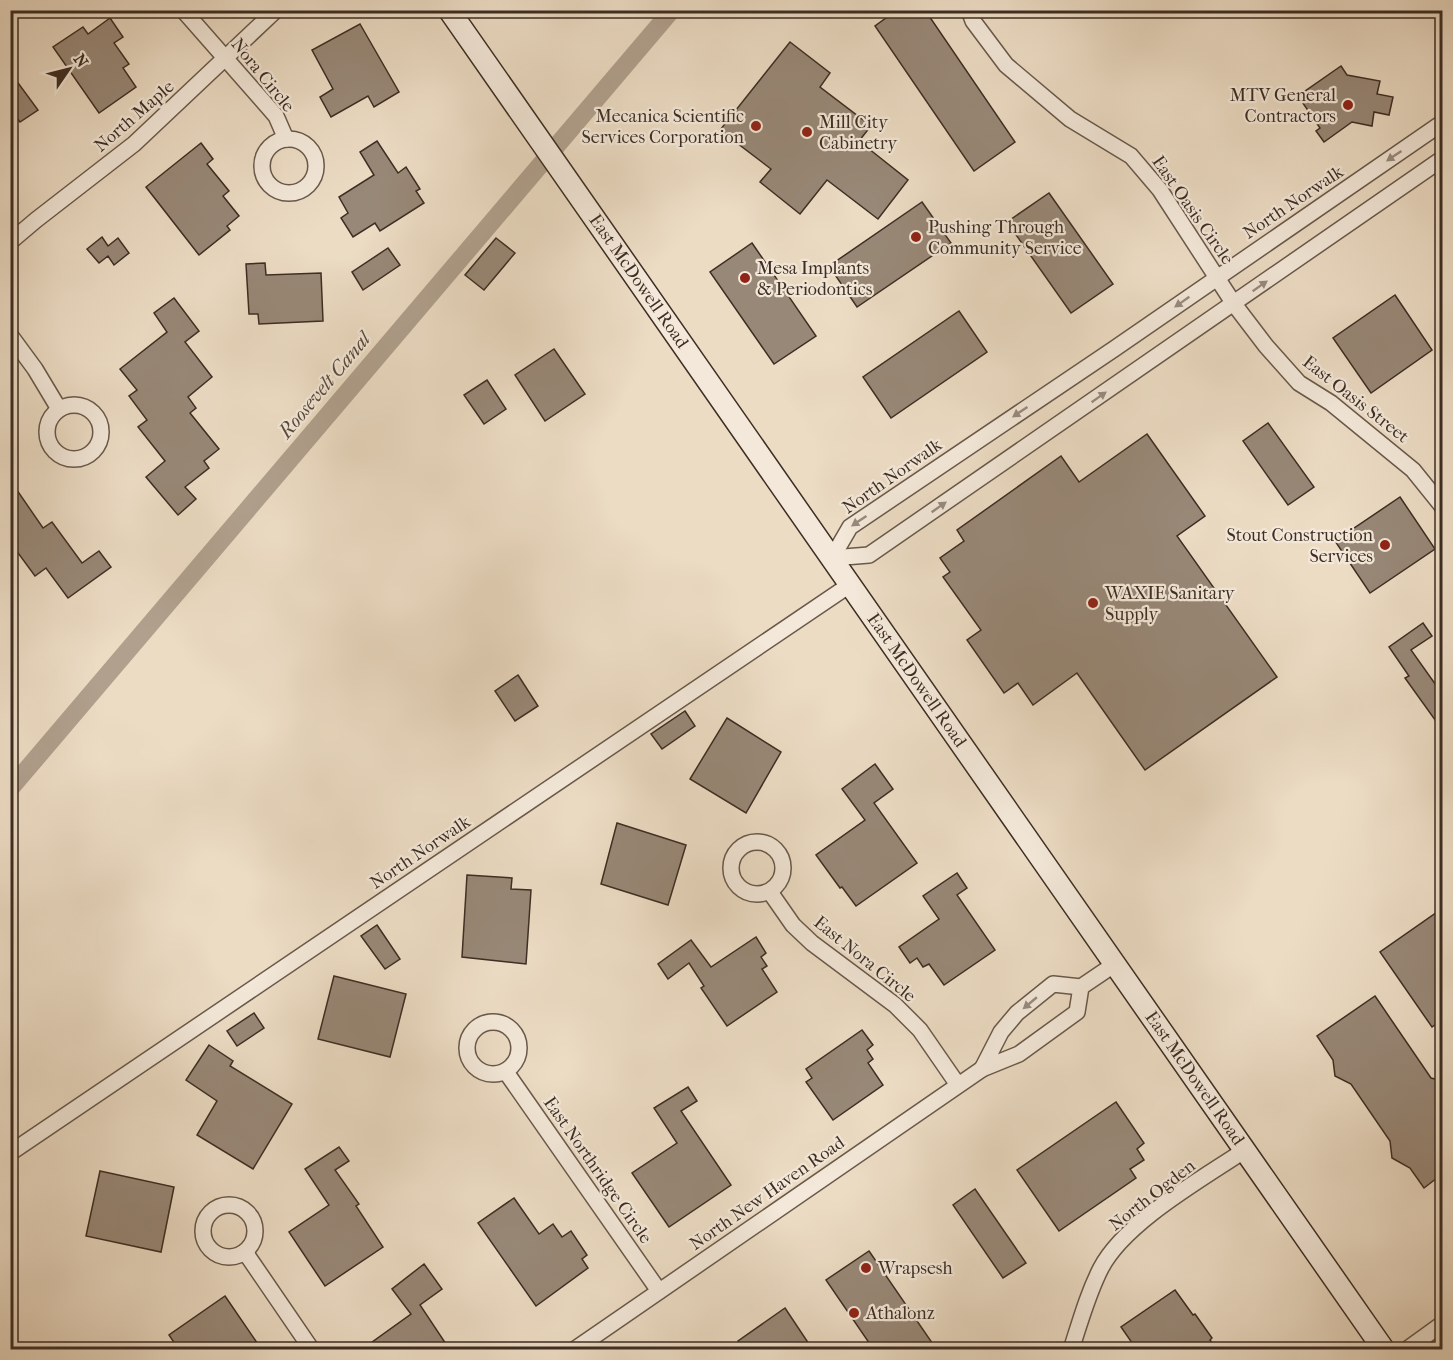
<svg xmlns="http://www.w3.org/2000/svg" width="1453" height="1360" font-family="'IM FELL French Canon',serif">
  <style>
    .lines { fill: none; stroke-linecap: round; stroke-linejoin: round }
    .canal { stroke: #b0a08d; stroke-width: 18 }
    .building { fill: #988877; stroke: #3d2d23; stroke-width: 1.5 }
    .street-casing { stroke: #69594b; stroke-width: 18 }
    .secondary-casing { stroke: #3d2d23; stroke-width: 24 }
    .street { stroke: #f3e8d9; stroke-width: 15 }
    .secondary { stroke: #f3e8d9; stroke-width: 21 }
    .oneway { fill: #988a7e }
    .poi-dot { fill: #8f2418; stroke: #f3e8d9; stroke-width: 2 }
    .labels { text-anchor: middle; stroke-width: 4.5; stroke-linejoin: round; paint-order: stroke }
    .street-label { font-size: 18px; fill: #3d2d23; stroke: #f3e8d9 }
    .poi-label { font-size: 18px; fill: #3d2d23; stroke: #f3e8d9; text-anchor: start }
    .water-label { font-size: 20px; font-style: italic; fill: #5a4a3e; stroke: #f3e8d9 }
  </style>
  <rect width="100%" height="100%" fill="#ecdcc4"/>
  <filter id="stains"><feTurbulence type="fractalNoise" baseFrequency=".00333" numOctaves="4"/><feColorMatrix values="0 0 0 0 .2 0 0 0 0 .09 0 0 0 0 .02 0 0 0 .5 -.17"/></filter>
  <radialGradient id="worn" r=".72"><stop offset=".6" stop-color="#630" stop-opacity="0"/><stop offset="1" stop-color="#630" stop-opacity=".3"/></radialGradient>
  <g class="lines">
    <polyline class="canal" points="10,789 672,10"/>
  </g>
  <g class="building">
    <polygon points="897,10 925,10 1015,142 974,171 875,26"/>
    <polygon points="110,18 123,37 114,43 129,64 123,68 136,87 99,113 53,47 83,27 88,34"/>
    <polygon points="360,24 399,92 374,107 368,96 331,117 320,97 333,89 312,50"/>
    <polygon points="790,42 830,73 820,87 871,126 859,141 908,180 878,219 827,180 800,214 760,182 771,169 720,130"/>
    <polygon points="1341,66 1347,75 1380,81 1377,94 1393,97 1389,115 1374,112 1372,126 1352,122 1324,142 1316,131 1320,128 1298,96"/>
    <polygon points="10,72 38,110 20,122 10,109"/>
    <polygon points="377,141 398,173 406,167 420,189 416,191 424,203 380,231 375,223 353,237 341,218 348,213 339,197 374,175 360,152"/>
    <polygon points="201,143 213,159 207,164 229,191 223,196 239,216 227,226 230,230 199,255 146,187"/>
    <polygon points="1049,193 1113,284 1071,313 1007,222"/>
    <polygon points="922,202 951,243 857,307 829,266"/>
    <polygon points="102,237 108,246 118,238 129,253 114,265 108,256 99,263 87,249"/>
    <polygon points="496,238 515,253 484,290 465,275"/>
    <polygon points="752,243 816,336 774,364 710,272"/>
    <polygon points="388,248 400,265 363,290 352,272"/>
    <polygon points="265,263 266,275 321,273 323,321 259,324 258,314 249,314 246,264"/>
    <polygon points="1395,295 1432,350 1371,393 1333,338"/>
    <polygon points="174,298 199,331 185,342 212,377 188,397 196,408 190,413 219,449 204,461 209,468 185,487 196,499 178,515 146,477 165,461 138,427 147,420 129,396 137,390 120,369 167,332 154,313"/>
    <polygon points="959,311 987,352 891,418 863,377"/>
    <polygon points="554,349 585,394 545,421 515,375"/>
    <polygon points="487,380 506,409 484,424 464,395"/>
    <polygon points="1268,423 1314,487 1288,505 1243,441"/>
    <polygon points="1147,434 1205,516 1177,536 1277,677 1145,770 1077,673 1033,705 1018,683 1004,693 967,640 981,630 943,577 950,572 940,558 964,541 957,530 1061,456 1079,482"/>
    <polygon points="10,480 43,528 52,522 82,563 99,551 111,567 68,598 46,568 35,576 10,542"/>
    <polygon points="1400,497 1435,549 1370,593 1335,541"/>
    <polygon points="1423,623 1432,636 1411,650 1443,695 1443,731 1405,678 1409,676 1389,647"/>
    <polygon points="518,675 538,706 515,721 495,691"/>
    <polygon points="685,711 695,726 662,749 651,734"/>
    <polygon points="727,718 781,752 746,813 690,779"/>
    <polygon points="875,764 893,789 874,803 917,863 856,906 842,887 840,888 816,855 865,820 842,789"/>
    <polygon points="617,823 686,845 668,905 601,884"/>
    <polygon points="957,873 967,888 957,895 995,950 944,985 929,964 923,967 917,958 910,963 899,947 939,919 923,896"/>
    <polygon points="467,875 512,878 511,889 531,890 526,964 462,957"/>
    <polygon points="1443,908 1443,1019 1432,1027 1380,952"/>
    <polygon points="377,925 400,959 385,969 361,936"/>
    <polygon points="756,937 766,953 761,957 767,966 762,969 777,992 727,1026 701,988 704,986 689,963 668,979 658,964 691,940 711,967"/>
    <polygon points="334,976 406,994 390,1057 318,1039"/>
    <polygon points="1375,996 1431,1078 1443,1081 1443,1178 1437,1178 1424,1188 1410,1168 1392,1158 1390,1141 1351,1084 1335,1076 1333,1060 1317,1036"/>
    <polygon points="254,1013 264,1028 237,1046 227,1031"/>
    <polygon points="862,1030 873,1045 867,1050 873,1059 868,1063 883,1085 833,1120 806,1082 812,1078 806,1069"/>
    <polygon points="209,1045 233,1061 230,1066 292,1104 253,1169 197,1135 217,1101 186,1080"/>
    <polygon points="688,1087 697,1101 681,1111 731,1185 669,1227 632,1173 677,1143 654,1108"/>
    <polygon points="1116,1102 1144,1143 1137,1149 1144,1160 1130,1169 1136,1178 1059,1231 1017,1170"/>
    <polygon points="339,1147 349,1161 335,1170 359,1204 356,1206 383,1247 325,1286 289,1232 329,1205 305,1169"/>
    <polygon points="100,1171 174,1187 161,1252 86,1236"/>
    <polygon points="975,1189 1026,1263 1003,1278 953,1205"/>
    <polygon points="514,1198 539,1234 553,1224 562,1237 571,1231 587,1255 582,1259 588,1268 536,1306 478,1223"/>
    <polygon points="869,1251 937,1350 874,1350 826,1280"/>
    <polygon points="424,1264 442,1289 420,1305 450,1350 361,1350 411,1314 392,1289"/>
    <polygon points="1175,1290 1193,1315 1195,1314 1212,1338 1210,1340 1217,1350 1137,1350 1121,1327"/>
    <polygon points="225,1296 262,1350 179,1350 169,1335"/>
    <polygon points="785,1308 813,1350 743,1350 738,1341"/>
  </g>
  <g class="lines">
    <g class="street-casing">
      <g id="street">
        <polyline points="183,10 276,116 286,139"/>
        <polyline points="969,10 973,21 1006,65 1070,119 1131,156 1160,190 1234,304 1266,346 1299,383 1331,403 1413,470 1442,506"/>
        <circle cx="289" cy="166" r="27"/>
        <polyline points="10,242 36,220 134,144 276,10"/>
        <polyline points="10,335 35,369 59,409"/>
        <circle cx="74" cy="432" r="27"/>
        <polyline points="832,558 850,527 1114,349 1442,123"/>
        <polyline points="832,558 869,555 1442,159"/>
        <circle cx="757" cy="868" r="26"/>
        <polyline points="770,892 793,925 812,943 895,1005 920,1030 958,1085"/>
        <polyline points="1081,987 1077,1012 1019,1054 982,1069 1001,1032 1017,1013 1053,984 1081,987 1115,964"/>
        <circle cx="493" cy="1048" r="26"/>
        <polyline points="506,1072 659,1291"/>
        <polyline points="10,1153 851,584"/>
        <circle cx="229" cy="1231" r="26"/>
        <polyline points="245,1252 312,1350"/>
        <polyline points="574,1350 982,1069"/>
        <path d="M1071 1350C1080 1322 1088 1293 1101 1268 1125 1222 1202 1179 1245 1150"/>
        <polyline points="1406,1350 1442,1324"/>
      </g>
    </g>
    <g class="secondary-casing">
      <polyline id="secondary" points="449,10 1384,1350"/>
    </g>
    <use href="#street" class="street"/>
    <use href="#secondary" class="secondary"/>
  </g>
  <defs><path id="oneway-solid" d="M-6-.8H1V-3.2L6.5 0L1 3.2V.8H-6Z" transform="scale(1.5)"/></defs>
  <g class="oneway">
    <use href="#oneway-solid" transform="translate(1394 156) rotate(146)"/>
    <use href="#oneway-solid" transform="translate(1260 286) rotate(-35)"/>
    <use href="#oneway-solid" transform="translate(1182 302) rotate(145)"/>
    <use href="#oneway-solid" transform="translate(1099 397) rotate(-35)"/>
    <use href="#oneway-solid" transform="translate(1020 412) rotate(146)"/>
    <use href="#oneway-solid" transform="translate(939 507) rotate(-35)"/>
    <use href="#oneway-solid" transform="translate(859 521) rotate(146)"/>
    <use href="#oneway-solid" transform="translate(1030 1003) rotate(140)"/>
  </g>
  <g class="poi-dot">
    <circle cx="1348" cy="105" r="6"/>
    <circle cx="756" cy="126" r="6"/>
    <circle cx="807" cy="132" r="6"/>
    <circle cx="916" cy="237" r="6"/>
    <circle cx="745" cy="278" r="6"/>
    <circle cx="1385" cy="545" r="6"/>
    <circle cx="1093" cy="603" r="6"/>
    <circle cx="866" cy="1268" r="6"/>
    <circle cx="854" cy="1313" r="6"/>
  </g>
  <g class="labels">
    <g class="street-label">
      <text transform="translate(263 75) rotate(51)" y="6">Nora Circle</text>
      <text transform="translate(134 116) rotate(-41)" y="6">North Maple</text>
      <text transform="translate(1293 202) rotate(-34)" y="6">North Norwalk</text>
      <text transform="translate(1193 210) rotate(55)" y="6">East Oasis Circle</text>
      <text transform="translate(639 281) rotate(55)" y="6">East McDowell Road</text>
      <text transform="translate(1356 399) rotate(38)" y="6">East Oasis Street</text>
      <text transform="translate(892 476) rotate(-35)" y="6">North Norwalk</text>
      <text transform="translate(917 680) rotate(55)" y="6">East McDowell Road</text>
      <text transform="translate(420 852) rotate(-34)" y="6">North Norwalk</text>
      <text transform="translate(865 959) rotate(39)" y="6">East Nora Circle</text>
      <text transform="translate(1195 1078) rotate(55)" y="6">East McDowell Road</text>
      <text transform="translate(598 1170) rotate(55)" y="6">East Northridge Circle</text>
      <text transform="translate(767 1193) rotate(-35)" y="6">North New Haven Road</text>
      <text transform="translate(1152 1195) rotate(-38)" y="6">North Ogden</text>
    </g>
    <g class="poi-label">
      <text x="1336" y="101" text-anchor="end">MTV General<tspan x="1336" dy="21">Contractors</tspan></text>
      <text x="744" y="122" text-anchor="end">Mecanica Scientific<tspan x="744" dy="21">Services Corporation</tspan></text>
      <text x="819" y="128">Mill City<tspan x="819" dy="21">Cabinetry</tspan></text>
      <text x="928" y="233">Pushing Through<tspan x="928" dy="21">Community Service</tspan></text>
      <text x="757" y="274">Mesa Implants<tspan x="757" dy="21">&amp; Periodontics</tspan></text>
      <text x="1373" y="541" text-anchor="end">Stout Construction<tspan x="1373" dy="21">Services</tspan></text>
      <text x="1105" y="599">WAXIE Sanitary<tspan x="1105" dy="21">Supply</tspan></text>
      <text x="878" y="1274">Wrapsesh</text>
      <text x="866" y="1319">Athalonz</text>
    </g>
    <g class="water-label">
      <text transform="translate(324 385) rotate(-50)" y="7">Roosevelt Canal</text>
    </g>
  </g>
  <rect width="1453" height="1360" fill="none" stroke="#ecdcc4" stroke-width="36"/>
  <rect x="12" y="12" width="1429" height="1336" fill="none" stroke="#3d2d23" stroke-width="3"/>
  <rect x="18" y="18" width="1417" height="1324" fill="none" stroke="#3d2d23" stroke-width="1.5"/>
  <g transform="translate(69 69) rotate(55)" stroke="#f3e8d9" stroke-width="4.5" paint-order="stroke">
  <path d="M0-4.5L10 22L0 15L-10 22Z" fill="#3d2d23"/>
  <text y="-9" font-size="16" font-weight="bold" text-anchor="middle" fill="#3d2d23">N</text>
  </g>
  <rect width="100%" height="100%" filter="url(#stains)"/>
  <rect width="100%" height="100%" fill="url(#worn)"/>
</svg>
